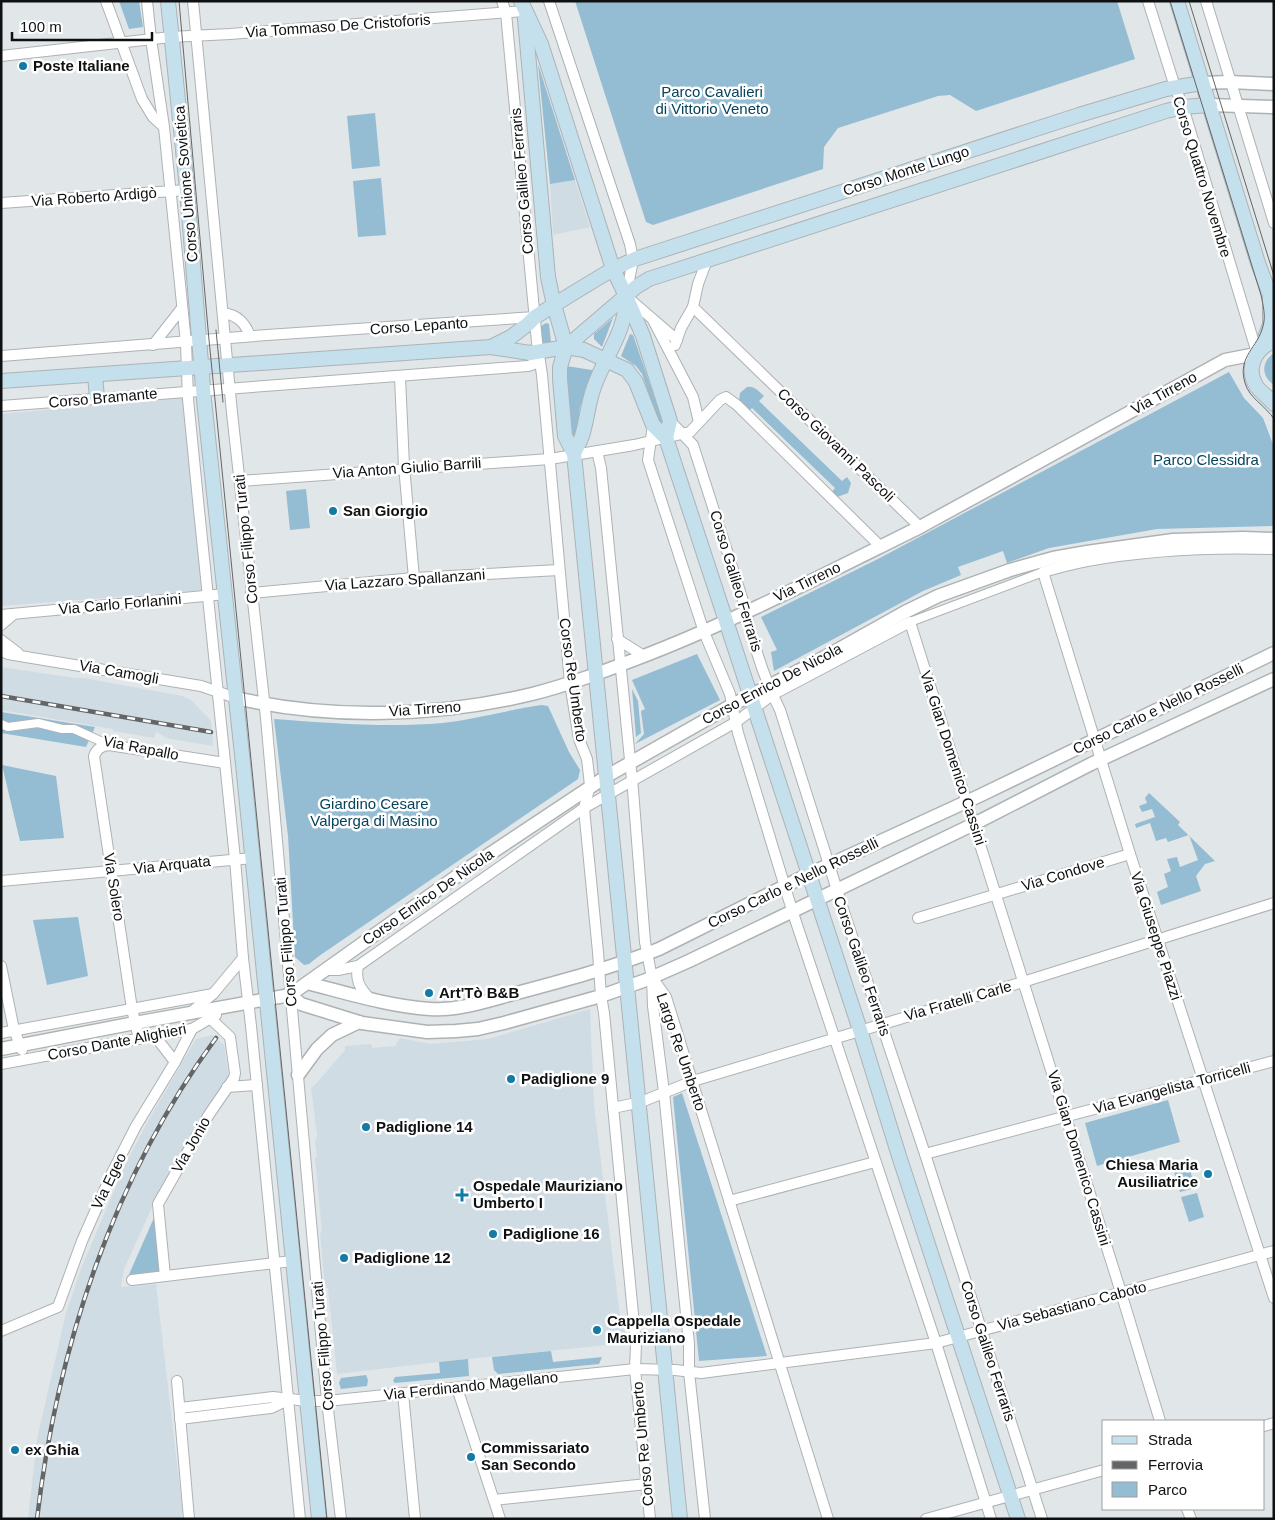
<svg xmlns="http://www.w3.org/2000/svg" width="1275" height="1520" font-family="Helvetica,sans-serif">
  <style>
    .built { fill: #d0dce3 }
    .green { fill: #94bcd2 }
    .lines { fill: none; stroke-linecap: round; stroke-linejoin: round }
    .pedestrian-casing { stroke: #aeb2b4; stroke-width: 10 }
    .minor-casing { stroke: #aeb2b4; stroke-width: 12 }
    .tertiary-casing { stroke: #aeb2b4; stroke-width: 15 }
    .secondary-casing { stroke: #aeb2b4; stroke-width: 16 }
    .pedestrian { stroke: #fff; stroke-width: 8 }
    .minor { stroke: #fff; stroke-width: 10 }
    .tertiary { stroke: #fff; stroke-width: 12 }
    .secondary { stroke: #c4e0ed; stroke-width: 14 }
    .tram { stroke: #636667; stroke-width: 1 }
    .rail-casing { stroke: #636667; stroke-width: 4.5 }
    .rail { stroke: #fff; stroke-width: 2.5; stroke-dasharray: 8; stroke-linecap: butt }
    .poi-dot { fill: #127aa5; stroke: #fff; stroke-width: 2 }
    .labels { text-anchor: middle; stroke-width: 5; stroke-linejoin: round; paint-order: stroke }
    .street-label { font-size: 15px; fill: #0e1011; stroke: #fff }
    .poi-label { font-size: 15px; font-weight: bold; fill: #0e1011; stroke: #fff; text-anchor: start }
    .park-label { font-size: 15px; fill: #06435c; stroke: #fff }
  </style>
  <rect width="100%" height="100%" fill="#e1e6e8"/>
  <g class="built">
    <polygon points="575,180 590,227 553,235 550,184"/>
    <polygon points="183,397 207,590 1,606 1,414"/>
    <polygon points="1,667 75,678 84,678 182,696 191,700 211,721 213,746 166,738 156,731 154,738 113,731 113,729 1,710"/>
    <polygon points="590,1009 594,1104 621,1325 625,1325 627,1343 439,1362 337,1374 328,1288 325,1288 320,1233 322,1232 315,1157 317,1157 315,1142 317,1136 311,1087 314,1086 345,1050 345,1046 371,1044 372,1048 395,1046 400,1038 431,1044 488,1039"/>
    <polygon points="212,1035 224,1045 229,1077 187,1142 154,1203 124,1269 121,1287 156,1284 182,1507 181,1519 28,1519 37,1439 66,1313 81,1269 124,1167 147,1123 196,1039"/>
  </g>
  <g class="green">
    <polygon points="119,1 139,1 143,27 129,29"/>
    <polygon points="575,1 1117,1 1135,59 976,111 950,95 938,96 838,128 824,147 823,169 653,225 646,222"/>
    <polygon points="538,64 575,180 550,184"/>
    <polygon points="375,113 380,166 352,169 347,116"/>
    <polygon points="381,178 386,235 358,237 353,181"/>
    <polygon points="613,318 602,347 594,339 594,334"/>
    <polygon points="546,323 549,324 551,342 542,343 541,326"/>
    <polygon points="630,334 633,335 665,428 661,429 642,374 636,366 621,356"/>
    <path d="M1274 353V385C1261 376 1261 362 1274 353Z"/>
    <polygon points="566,366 592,370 594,372 580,407 576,439 573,440"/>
    <polygon points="1229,372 1244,398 1263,418 1274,447 1274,526 1157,529 1049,548 1007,563 1003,551 958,567 961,575 923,591 774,671 771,652 777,650 761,617 878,559"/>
    <path d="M747 387C755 386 758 391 764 396L759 401 842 481 847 477 851 483 848 493 837 497 831 493 835 488 752 408 747 413 739 401 740 393Z"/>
    <polygon points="306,489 310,528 290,530 286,491"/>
    <polygon points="697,654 720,700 635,744 644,734 641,711 645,709 632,680"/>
    <polygon points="632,689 638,701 641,733 636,737"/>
    <path d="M541 705 548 706 569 752 580 770 578 779 319 956 309 964 304 965 295 957 288 836 274 719C330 723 386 728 443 723 476 719 508 710 541 705Z"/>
    <polygon points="1,712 95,727 86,747 1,733"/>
    <polygon points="2,765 56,776 64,838 20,841"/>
    <polygon points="1149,793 1180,822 1178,825 1215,861 1205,864 1196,876 1201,891 1161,905 1157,892 1168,887 1164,874 1171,871 1167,859 1177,857 1180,867 1198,860 1189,835 1168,842 1166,838 1156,841 1150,823 1136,828 1135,824 1155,817 1152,809 1142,812 1139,806 1147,803 1145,798"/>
    <polygon points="78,917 88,976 47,985 33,920"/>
    <polygon points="682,1093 767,1356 699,1361 673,1097"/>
    <polygon points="1168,1100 1180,1142 1097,1166 1085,1123"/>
    <polygon points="1188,1163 1195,1188 1180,1192 1173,1168"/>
    <polygon points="1197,1193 1204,1217 1189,1222 1181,1197"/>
    <polygon points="157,1211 163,1274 127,1279"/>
    <polygon points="551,1351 553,1362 602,1357 599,1364 498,1374 494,1370 492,1357"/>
    <polygon points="468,1359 469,1376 395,1383 393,1381 395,1377 440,1373 439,1362"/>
    <polygon points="366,1375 368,1380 367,1386 341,1389 339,1383 341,1378"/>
  </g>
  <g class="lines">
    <g class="pedestrian-casing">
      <g id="pedestrian">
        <polyline points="910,622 1043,572"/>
        <polyline points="1,724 8,727 38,723 62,729 74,729 109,745"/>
      </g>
    </g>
    <g class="minor-casing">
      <g id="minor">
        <polyline points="106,1 142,99 153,117 164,127"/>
        <polyline points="147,1 151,39 164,127 186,343 188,399 199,510 235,859 243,958 251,1026 300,1519"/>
        <polyline points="193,1 232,413 266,718 327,1401 341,1519"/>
        <polyline points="502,1 506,13 537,342 542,375 570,683 579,739 587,759 589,776 590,786 584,808 585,819 598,952 601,996 604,1013 636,1345 635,1369 650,1519"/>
        <polyline points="549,1 630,244 633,260 626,296 677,340"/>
        <polyline points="1148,1 1175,87 1183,107 1257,353"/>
        <polyline points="1206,1 1274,223"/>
        <polyline points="1,56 171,37 230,34 524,11"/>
        <polyline points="1,203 187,190"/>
        <polyline points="693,307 920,527"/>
        <path d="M223 313C238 315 245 323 250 336"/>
        <polyline points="653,320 693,397 699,422"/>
        <polyline points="153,345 182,308"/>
        <polyline points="675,345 681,328 693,307 698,284 707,260"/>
        <polyline points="1,356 267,335 535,317"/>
        <polyline points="400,377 404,466 414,578"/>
        <path d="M1 406C177 391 352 381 528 366L540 362"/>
        <path d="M670 421 693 445 744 604C752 640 763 677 780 710L844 912 925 1154 1042 1519"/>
        <polyline points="653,425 648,460 704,632 730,694 738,733 792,910 936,1343 991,1519"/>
        <polyline points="597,451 601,468 633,790 645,942 652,978 653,1006 664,1092 689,1344 689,1372 705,1519"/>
        <polyline points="240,481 550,459 634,445 690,432 720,400 726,397 737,405 881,547"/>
        <path d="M1274 549C1212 547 1148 550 1087 561 1072 564 1057 568 1043 572L1130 854 1274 1298"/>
        <polyline points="251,593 414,578 559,570"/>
        <polyline points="1,615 226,594"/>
        <polyline points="1,625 14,614"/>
        <polyline points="617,639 644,656"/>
        <polyline points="1,640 18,653"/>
        <polyline points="1,651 8,654 201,686 236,698"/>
        <polyline points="1,881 253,858"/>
        <polyline points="918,918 1130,854"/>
        <polyline points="1,966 14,1030 22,1050"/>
        <path d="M358 966C355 981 360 988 370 999"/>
        <polyline points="324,970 338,970 358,966 584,808 736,722 772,695 910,622 1119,1286 1160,1421"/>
        <polyline points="653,979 666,997 828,1519"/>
        <polyline points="190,1013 213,994 243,958"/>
        <polyline points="1,1033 213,994"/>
        <polyline points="155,1036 175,1062"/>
        <path d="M139 1039 132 1009 94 756C97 748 102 746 109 745L225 763"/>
        <polyline points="1,1064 192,1029 216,1015"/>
        <polyline points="227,1087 257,1085"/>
        <polyline points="613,1108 641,1102 693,1081 1023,982 1274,903"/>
        <polyline points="925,1154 1274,1061"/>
        <polyline points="729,1201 875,1162"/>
        <polyline points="165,1276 158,1204 208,1116 234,1078 235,1073 230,1037 211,1019"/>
        <polyline points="132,1280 292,1261"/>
        <polyline points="1,1331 58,1307 82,1241 112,1173 136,1126 175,1062 192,1029"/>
        <polyline points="177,1381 189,1519"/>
        <polyline points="457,1388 500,1519"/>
        <polyline points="403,1393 415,1519"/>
        <polyline points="180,1408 273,1397 307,1401 327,1401 635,1369 675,1370 701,1373 936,1343 1274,1251"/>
        <polyline points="180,1419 271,1408 288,1400"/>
        <polyline points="1264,1426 1274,1423"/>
        <polyline points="494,1500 647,1484"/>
        <polyline points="1187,1509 1191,1519"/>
        <polyline points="926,1519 1104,1470"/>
      </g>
    </g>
    <g class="tertiary-casing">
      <g id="tertiary">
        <polyline points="1202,83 1230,82 1274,84"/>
        <polyline points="1210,105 1274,107"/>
        <path d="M236 698C332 720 437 717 532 694 568 685 602 672 636 659 733 622 827 573 920 527L1225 360 1256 354"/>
        <path d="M307 983C347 993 388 1006 430 1009 457 1011 487 1001 513 994 562 981 611 968 659 949L809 874 979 796 1274 653"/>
        <polyline points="290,995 301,1004 362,1023 427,1032 456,1031 478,1029 504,1023 601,996 646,980 689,961 974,824 1091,764 1274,679"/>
        <polyline points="1,1049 135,1023 290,995 464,871 607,776 732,705 823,658 905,612 938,596 1010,570 1053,558 1087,552 1173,540 1243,538 1274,539"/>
        <polyline points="298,1075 317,1049 332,1035 359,1022"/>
      </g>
    </g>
    <g class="secondary-casing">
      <g id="secondary">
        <polyline points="168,1 187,190 204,400 243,764 319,1519"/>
        <polyline points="521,1 541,44 613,269 626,296 643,336 670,421 666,438"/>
        <polyline points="1177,1 1258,263 1274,306"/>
        <polyline points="525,19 548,277 554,305 566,347"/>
        <path d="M1274 341C1255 348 1245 369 1257 387 1262 393 1269 398 1274 404"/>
        <polyline points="491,347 511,337 528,324 535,317 570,295 613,269 635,259 1079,115 1166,89 1202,83"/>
        <polyline points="1261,348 1270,325 1270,296"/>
        <polyline points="95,375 97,398"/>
        <polyline points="1,381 491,347 530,353 566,347 584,350 627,370 636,382 653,425 666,438 860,1030 899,1156 1018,1519"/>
        <path d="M574 454C576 448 580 442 582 436 587 420 588 403 594 387 604 358 626 331 626 299"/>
        <polyline points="680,1519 574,454 565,436 560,379 560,367 566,347 636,287 649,279 1166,111 1183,107 1210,105"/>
      </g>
    </g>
    <use href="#pedestrian" class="pedestrian"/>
    <use href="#minor" class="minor"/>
    <use href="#tertiary" class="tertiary"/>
    <use href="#secondary" class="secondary"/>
    <g class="tram">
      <polyline points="179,1 209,340 327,1519"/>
      <path d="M1170 1 1261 295C1263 305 1266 316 1263 326 1258 348 1237 356 1245 383 1249 398 1266 406 1274 419"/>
      <polyline points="1189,1 1274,276"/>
      <polyline points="216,330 223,402"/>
    </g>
    <g class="rail-casing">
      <g id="rail">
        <polyline points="1,696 211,732"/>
        <path d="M37 1519C57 1348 113 1178 216 1038"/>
      </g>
    </g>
    <use href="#rail" class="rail"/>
  </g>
  <g class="poi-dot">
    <circle cx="23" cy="66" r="5"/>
    <circle cx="333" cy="511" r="5"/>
    <circle cx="429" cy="993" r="5"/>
    <circle cx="511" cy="1079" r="5"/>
    <circle cx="366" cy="1127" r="5"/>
    <circle cx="1208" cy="1174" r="5"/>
    <path d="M459.5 1187.5h5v5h5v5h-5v5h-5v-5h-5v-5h5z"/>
    <circle cx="493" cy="1234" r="5"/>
    <circle cx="344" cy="1258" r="5"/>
    <circle cx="597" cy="1330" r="5"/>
    <circle cx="15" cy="1450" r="5"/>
    <circle cx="471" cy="1457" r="5"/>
  </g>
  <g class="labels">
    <g class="street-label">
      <text transform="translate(338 26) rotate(-4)" y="5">Via Tommaso De Cristoforis</text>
      <text transform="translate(906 171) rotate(-18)" y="5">Corso Monte Lungo</text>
      <text transform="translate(1202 177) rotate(73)" y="5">Corso Quattro Novembre</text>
      <text transform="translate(522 181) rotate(-95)" y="5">Corso Galileo Ferraris</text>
      <text transform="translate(186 184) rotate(-95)" y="5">Corso Unione Sovietica</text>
      <text transform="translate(94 197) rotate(-4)" y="5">Via Roberto Ardigò</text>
      <text transform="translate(419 326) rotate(-4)" y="5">Corso Lepanto</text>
      <text transform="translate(1164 393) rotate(-29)" y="5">Via Tirreno</text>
      <text transform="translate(103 398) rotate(-5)" y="5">Corso Bramante</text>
      <text transform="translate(836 445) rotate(44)" y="5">Corso Giovanni Pascoli</text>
      <text transform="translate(407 468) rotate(-4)" y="5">Via Anton Giulio Barrili</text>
      <text transform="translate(246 539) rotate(-96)" y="5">Corso Filippo Turati</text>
      <text transform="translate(405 580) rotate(-4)" y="5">Via Lazzaro Spallanzani</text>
      <text transform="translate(736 581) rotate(73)" y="5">Corso Galileo Ferraris</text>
      <text transform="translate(807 582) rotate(-26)" y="5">Via Tirreno</text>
      <text transform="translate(120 604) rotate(-5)" y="5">Via Carlo Forlanini</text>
      <text transform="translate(119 672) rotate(10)" y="5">Via Camogli</text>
      <text transform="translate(573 680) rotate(82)" y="5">Corso Re Umberto</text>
      <text transform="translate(772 684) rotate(-28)" y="5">Corso Enrico De Nicola</text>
      <text transform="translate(425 709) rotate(-4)" y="5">Via Tirreno</text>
      <text transform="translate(1158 709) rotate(-26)" y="5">Corso Carlo e Nello Rosselli</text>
      <text transform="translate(141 748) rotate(11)" y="5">Via Rapallo</text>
      <text transform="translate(953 758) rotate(72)" y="5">Via Gian Domenico Cassini</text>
      <text transform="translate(172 865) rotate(-6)" y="5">Via Arquata</text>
      <text transform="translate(1063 874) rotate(-17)" y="5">Via Condove</text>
      <text transform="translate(793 883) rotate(-26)" y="5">Corso Carlo e Nello Rosselli</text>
      <text transform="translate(114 887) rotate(81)" y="5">Via Solero</text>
      <text transform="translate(428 897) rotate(-35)" y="5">Corso Enrico De Nicola</text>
      <text transform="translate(1156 936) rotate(72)" y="5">Via Giuseppe Piazzi</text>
      <text transform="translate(286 942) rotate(-95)" y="5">Corso Filippo Turati</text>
      <text transform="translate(862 966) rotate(71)" y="5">Corso Galileo Ferraris</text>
      <text transform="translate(958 1001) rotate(-16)" y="5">Via Fratelli Carle</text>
      <text transform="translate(117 1042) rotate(-11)" y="5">Corso Dante Alighieri</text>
      <text transform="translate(681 1052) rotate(71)" y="5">Largo Re Umberto</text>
      <text transform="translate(1172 1088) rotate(-15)" y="5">Via Evangelista Torricelli</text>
      <text transform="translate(191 1145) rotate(-60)" y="5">Via Jonio</text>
      <text transform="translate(1079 1158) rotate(73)" y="5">Via Gian Domenico Cassini</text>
      <text transform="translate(109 1181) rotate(-64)" y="5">Via Egeo</text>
      <text transform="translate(1072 1306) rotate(-15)" y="5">Via Sebastiano Caboto</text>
      <text transform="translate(323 1346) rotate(-95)" y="5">Corso Filippo Turati</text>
      <text transform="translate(988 1351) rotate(72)" y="5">Corso Galileo Ferraris</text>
      <text transform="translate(471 1386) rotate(-6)" y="5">Via Ferdinando Magellano</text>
      <text transform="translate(643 1444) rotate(-95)" y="5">Corso Re Umberto</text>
    </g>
    <g class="poi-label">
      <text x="33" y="71">Poste Italiane</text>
      <text x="343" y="516">San Giorgio</text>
      <text x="439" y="998">Art'Tò B&amp;B</text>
      <text x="521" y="1084">Padiglione 9</text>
      <text x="376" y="1132">Padiglione 14</text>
      <text x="1198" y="1170" text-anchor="end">Chiesa Maria<tspan x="1198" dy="17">Ausiliatrice</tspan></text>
      <text x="473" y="1191">Ospedale Mauriziano<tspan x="473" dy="17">Umberto I</tspan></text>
      <text x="503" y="1239">Padiglione 16</text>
      <text x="354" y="1263">Padiglione 12</text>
      <text x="607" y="1326">Cappella Ospedale<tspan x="607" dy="17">Mauriziano</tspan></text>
      <text x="481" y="1453">Commissariato<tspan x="481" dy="17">San Secondo</tspan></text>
      <text x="25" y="1455">ex Ghia</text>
    </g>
    <g class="park-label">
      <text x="712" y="97">Parco Cavalieri<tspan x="712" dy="17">di Vittorio Veneto</tspan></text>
      <text x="1206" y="465">Parco Clessidra</text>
      <text x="374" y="809">Giardino Cesare<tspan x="374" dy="17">Valperga di Masino</tspan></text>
    </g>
  </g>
  <rect width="1275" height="1520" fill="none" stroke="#0e1011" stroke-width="5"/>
  <rect x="1102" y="1420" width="162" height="90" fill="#ffffff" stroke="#9f9fa0"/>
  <rect x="1112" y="1436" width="25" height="8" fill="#c4e0ed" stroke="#9f9fa0"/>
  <text x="1148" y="1445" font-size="15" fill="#0e1011">Strada</text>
  <rect x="1112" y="1461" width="25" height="8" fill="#636667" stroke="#9f9fa0"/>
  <text x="1148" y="1470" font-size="15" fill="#0e1011">Ferrovia</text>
  <rect x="1112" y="1482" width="25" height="15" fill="#94bcd2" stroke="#9f9fa0"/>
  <text x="1148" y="1495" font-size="15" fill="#0e1011">Parco</text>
  <path d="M12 32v8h140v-8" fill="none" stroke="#0e1011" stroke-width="2.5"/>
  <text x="20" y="32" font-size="15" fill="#0e1011" stroke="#ffffff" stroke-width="4" paint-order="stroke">100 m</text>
</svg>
